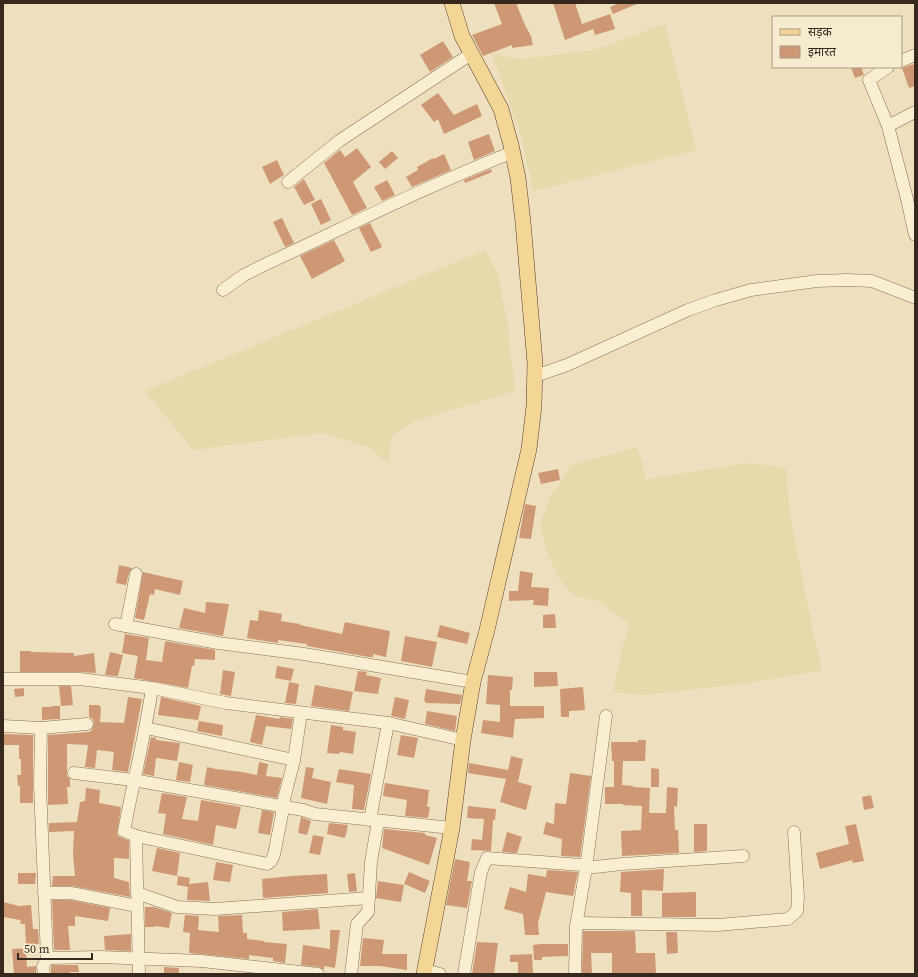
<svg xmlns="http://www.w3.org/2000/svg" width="918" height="977" font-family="'Source Serif 4','Noto Sans Devanagari',serif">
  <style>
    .farmland { fill: #e4daac }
    .building { fill: #ce9874 }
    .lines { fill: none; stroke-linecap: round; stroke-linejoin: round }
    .minor-casing { stroke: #877057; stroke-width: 13 }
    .major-casing { stroke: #553e2c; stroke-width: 16 }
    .minor { stroke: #f9edd2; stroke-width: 12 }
    .major { stroke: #f3d595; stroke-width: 15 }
  </style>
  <rect width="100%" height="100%" fill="#eee0bf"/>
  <g class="farmland">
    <polygon points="665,24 696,150 533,191 522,140 492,54 520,59 594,50"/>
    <polygon points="485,250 499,277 508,327 515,391 412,422 392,436 388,463 368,447 323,433 193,450 145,391"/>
    <polygon points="638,447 646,479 749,463 786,468 790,513 811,622 822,670 749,683 644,695 613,692 622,648 630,624 598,601 574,596 559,579 546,550 540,524 550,498 572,465"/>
  </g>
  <g class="building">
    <polygon points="494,3 516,3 525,25 531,36 533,45 512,48 512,45 483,56 472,35 502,24"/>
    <polygon points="553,3 575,3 582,24 610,14 615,29 595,35 593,29 565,40"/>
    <polygon points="619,3 639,3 613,14 610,7"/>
    <polygon points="443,41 453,57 430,72 420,55"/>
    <polygon points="914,64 915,67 915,86 909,88 902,68"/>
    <polygon points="851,67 861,67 864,75 855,78"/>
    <polygon points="438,93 454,115 477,104 482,116 444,134 438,119 434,122 421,105"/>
    <polygon points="489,134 495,151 474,160 468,142"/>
    <polygon points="357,148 371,167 353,182 367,208 352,215 324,163 340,150 345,157"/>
    <polygon points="392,151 398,158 385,169 379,162"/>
    <polygon points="444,154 451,170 412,187 406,177 418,170 417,167 433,158 434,159"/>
    <polygon points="277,160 284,175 270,184 262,167"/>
    <polygon points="491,169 492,172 465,183 464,180"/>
    <polygon points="304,179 315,200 304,205 294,187"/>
    <polygon points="387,180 395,195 382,201 374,187"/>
    <polygon points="321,199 331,220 321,225 311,204"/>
    <polygon points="282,218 294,243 285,247 273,222"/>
    <polygon points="370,223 382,247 371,252 359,228"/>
    <polygon points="334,240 345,261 312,279 300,256"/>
    <polygon points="558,469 560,480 541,484 538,473"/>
    <polygon points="525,504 536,506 531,539 519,538"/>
    <polygon points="119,565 132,568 129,573 126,585 116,583"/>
    <polygon points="520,571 533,573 531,587 549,588 548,606 533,605 534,600 509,601 509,591 518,591"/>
    <polygon points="143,572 183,581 180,595 155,589 154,595 150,594 144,620 135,618"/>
    <polygon points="206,602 229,604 223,636 179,628 184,608 205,613"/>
    <polygon points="259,610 282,614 281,621 300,624 300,625 342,634 345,622 390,631 386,657 373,654 373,657 369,657 307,646 307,644 278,640 278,643 247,638 250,620 258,621"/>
    <polygon points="555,614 556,628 543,628 543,615"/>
    <polygon points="440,625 470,633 467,644 437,637"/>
    <polygon points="125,634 149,638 146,660 162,662 165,641 215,650 215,660 195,659 194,666 192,666 188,688 134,678 138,656 122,653"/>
    <polygon points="405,636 437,642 432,667 401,661"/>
    <polygon points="20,651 31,651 31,652 74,653 74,656 94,653 96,673 80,672 20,672"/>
    <polygon points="110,652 123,655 118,676 105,675"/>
    <polygon points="277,666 294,669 291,681 275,678"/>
    <polygon points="223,670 235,672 231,696 220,694"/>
    <polygon points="358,671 367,672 366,675 381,678 378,694 354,691"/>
    <polygon points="534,672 557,672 558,686 534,687"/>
    <polygon points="488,675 513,677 512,690 510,690 510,706 544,706 544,718 515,719 513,738 481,733 483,720 500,722 500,705 486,704"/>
    <polygon points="289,682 299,684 296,704 285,703"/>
    <polygon points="315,685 353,692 349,711 311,706"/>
    <polygon points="59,686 71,686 73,705 61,706"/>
    <polygon points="583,687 585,710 569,711 569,717 561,717 560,689"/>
    <polygon points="24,688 24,696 15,697 14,689"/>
    <polygon points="426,689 462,695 460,704 426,703 426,702 424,701"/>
    <polygon points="128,697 142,699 128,772 112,770 114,752 97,750 95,768 85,767 88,745 67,744 67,776 70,779 70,787 67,787 68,804 48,805 48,735 89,732 92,730 94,723 93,719 89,717 89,705 99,705 101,708 100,722 124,723"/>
    <polygon points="161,697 201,706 198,720 158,715"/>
    <polygon points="395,697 409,700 405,719 391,716"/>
    <polygon points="51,706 60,706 60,719 42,720 42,707 52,707"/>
    <polygon points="427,711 457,716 455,731 425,724"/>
    <polygon points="256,715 279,719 280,717 293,719 291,729 266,726 262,745 250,742"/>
    <polygon points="199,721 223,725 222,736 197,731"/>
    <polygon points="331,725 343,727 343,730 356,732 353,754 340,752 339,754 327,753"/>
    <polygon points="3,734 33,735 33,803 20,803 20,786 18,786 17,775 21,775 21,759 19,759 19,745 3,745"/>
    <polygon points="401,735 418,738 414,758 397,755"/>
    <polygon points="151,737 156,738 156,740 180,743 177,761 156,758 154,776 143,774"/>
    <polygon points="638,740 646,740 645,761 623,761 622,785 633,786 633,787 650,788 649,813 666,813 667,787 678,788 677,807 674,806 675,830 678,830 679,853 622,856 621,831 641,830 642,806 623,805 623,804 605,804 605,787 614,787 614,761 612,761 611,742 638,742"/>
    <polygon points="511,756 523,759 518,782 532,786 526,810 500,802 506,779 468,773 469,763 508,770"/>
    <polygon points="179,762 193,765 190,782 176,780"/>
    <polygon points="259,762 268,764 266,776 282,778 277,798 204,785 207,767 216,769 242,772 257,775"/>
    <polygon points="306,767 314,768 312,778 331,782 327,804 301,798"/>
    <polygon points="651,768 659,769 659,787 651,787"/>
    <polygon points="339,769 371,774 364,810 352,809 354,785 336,782"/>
    <polygon points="570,773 591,776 580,857 561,856 562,839 543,834 546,822 554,824 555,803 566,804"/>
    <polygon points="385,783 429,790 427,807 430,807 428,818 405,816 407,800 383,796"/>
    <polygon points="86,788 100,790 99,803 121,807 117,833 118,836 129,841 129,859 114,858 114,878 129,882 130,897 72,886 52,886 53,876 75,876 73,853 74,831 49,832 49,823 77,822 80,802 85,801"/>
    <polygon points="162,793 187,797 182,819 198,821 201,800 241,807 236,829 216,825 213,845 163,834 166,814 158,813"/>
    <polygon points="871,795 874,808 864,810 862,797"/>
    <polygon points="468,806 496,809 495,820 493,820 491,851 471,850 472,839 482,840 484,819 467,818"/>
    <polygon points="262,810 274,812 270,835 258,833"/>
    <polygon points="301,817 311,821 307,835 298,833"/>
    <polygon points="329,823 348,825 345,838 327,834"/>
    <polygon points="694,824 707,824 707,851 694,852"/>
    <polygon points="856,824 864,861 853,863 852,860 820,869 816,853 849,844 845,826"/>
    <polygon points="384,829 425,833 425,835 437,838 429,865 382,848"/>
    <polygon points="507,832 522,837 517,853 502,852"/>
    <polygon points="313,835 324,837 320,855 309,853"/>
    <polygon points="157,848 180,853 177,876 152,871"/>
    <polygon points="455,859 470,862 467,881 472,881 467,908 446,905"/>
    <polygon points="216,862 233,865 230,882 213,880"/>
    <polygon points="664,869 663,891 642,890 642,916 631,916 631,893 620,892 621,872"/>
    <polygon points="547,870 578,872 573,896 546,892 538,923 539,935 525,935 523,914 504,909 510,887 526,892 528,874 546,877"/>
    <polygon points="409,872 430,881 425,893 404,884"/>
    <polygon points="18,873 36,873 35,884 18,884"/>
    <polygon points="355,873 357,891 349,892 347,874"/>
    <polygon points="327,874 328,893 263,898 262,879 291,876"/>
    <polygon points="178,876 190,878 189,884 208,882 210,901 187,900 188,887 177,885"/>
    <polygon points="378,881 404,885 401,902 376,898"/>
    <polygon points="696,892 696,917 662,917 662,893"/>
    <polygon points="52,900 70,900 110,908 108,921 75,916 75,926 68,926 70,950 54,950"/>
    <polygon points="3,902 19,906 31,905 33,929 38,929 39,944 26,945 25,924 21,924 20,920 3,917"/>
    <polygon points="145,907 154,907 172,913 169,928 155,926 155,927 145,927"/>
    <polygon points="318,909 320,929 283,931 282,912"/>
    <polygon points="185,915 199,916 198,930 219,932 218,916 242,915 243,933 247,933 247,939 264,941 264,942 287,944 285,963 273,961 273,958 249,955 249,959 189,953 190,933 183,932"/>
    <polygon points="330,930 340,930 335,968 324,966 324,970 319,967 301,965 303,945 330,949"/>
    <polygon points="583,931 635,931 636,953 655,953 656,974 612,974 612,953 591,953 592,974 582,974"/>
    <polygon points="666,932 677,932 678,953 667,954"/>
    <polygon points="131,934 131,951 105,950 104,936"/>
    <polygon points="363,938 384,940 382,954 407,954 407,970 380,966 360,966"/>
    <polygon points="477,942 498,943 494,974 472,974"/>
    <polygon points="541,944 568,944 568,956 542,957 542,960 534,960 533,945"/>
    <polygon points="26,948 27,967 36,966 36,974 14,974 12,949"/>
    <polygon points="532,954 533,974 518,974 518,962 510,962 510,955"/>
    <polygon points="52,965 78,965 79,972 70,972 70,974 51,974 51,968"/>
    <polygon points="164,967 179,968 179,974 164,974"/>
  </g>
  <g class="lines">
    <g class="minor-casing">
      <g id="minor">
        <polyline points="901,61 915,55"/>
        <polyline points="915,112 888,126 907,199 915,235"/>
        <polyline points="888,126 869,80 888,67"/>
        <polyline points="288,182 339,141 471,54"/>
        <path d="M223 290 244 275 266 264C348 226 429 185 513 152"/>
        <polyline points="535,376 567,365 688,310 716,300 751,290 817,281 847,280 872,281 913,297 915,297"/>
        <polyline points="115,624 218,643 304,654 473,682"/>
        <polyline points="126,626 136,574"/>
        <path d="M3 679H80L152 688C145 736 133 783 124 831L136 836 267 864 271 861 274 855 282 814V807L294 760"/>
        <polyline points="152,688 226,703 388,723 463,740"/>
        <polyline points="87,724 41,728 40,785 47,958 100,957 202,961 318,974"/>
        <polyline points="3,726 41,728"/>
        <polyline points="146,728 294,760 301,713"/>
        <polyline points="74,773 133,780 303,810 315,814 452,828"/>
        <polyline points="370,820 388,723"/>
        <polyline points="136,836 139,974"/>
        <polyline points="44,893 71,893 137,906"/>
        <polyline points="137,893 177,907 215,909 369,898"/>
        <polyline points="577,923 718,925 788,919 797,911 798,897 794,832"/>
        <polyline points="425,970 440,974"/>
        <polyline points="44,974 43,967 47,958"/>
        <polyline points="351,974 357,924 368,912 371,862 378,821"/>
        <polyline points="464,974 481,872 487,858 582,865 586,868 622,864 743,856"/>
        <polyline points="575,974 576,926 586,868 606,716"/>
      </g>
    </g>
    <g class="major-casing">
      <polyline id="major" points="424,974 452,828 463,740 473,682 487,630 529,449 534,406 535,363 523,222 518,178 511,145 501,109 462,36 452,3"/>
    </g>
    <use href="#minor" class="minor"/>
    <use href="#major" class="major"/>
  </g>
  <rect width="918" height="977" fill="none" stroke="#36281c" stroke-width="8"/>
  <rect x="772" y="16" width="130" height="52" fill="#f6eacf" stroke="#a99c87"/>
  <rect x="780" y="29" width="20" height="6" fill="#f3d595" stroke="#a99c87"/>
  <text x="808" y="36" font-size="12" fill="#36281c">सड़क</text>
  <rect x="780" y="46" width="20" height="12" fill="#ce9874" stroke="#a99c87"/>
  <text x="808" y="56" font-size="12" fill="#36281c">इमारत</text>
  <path d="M18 953v6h74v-6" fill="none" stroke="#36281c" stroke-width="2"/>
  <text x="24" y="953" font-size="12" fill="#36281c" stroke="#f6eacf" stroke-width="3" paint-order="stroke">50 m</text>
</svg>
